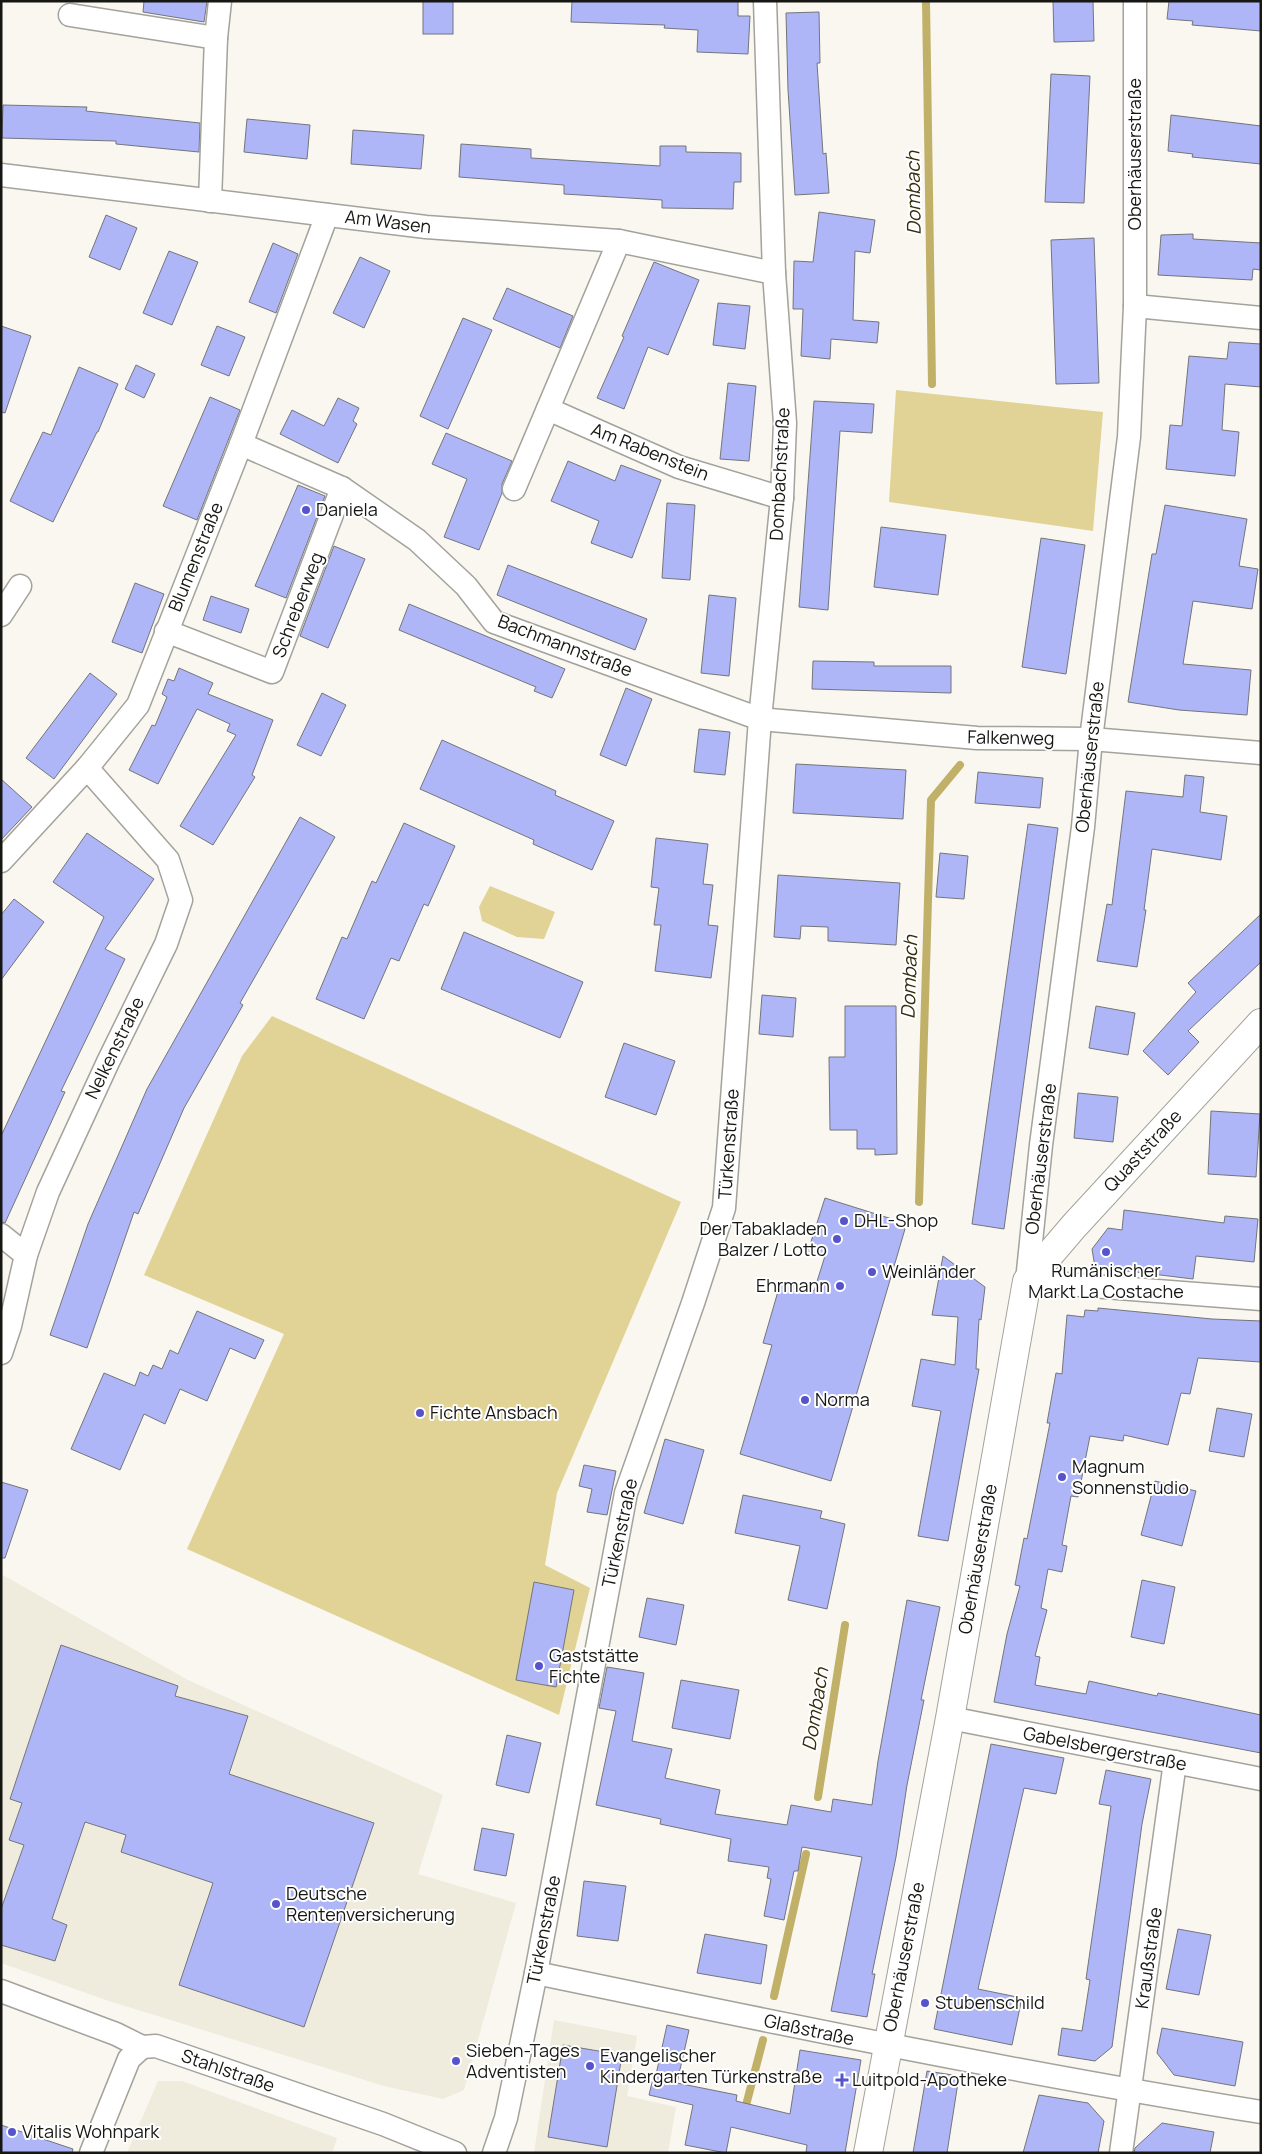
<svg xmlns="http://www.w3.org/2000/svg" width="1262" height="2154" font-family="Manrope,sans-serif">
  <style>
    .built { fill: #efebdd }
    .green { fill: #e1d395 }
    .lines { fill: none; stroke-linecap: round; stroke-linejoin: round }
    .stream { stroke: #c0b068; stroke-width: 8 }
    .building { fill: #afb6f8; stroke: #74757b }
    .minor-casing { stroke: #a3a29b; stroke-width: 25 }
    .tertiary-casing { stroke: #a3a29b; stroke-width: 30 }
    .minor { stroke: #fff; stroke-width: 22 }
    .tertiary { stroke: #fff; stroke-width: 28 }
    .poi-dot { fill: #5753ca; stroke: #fff; stroke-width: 2 }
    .labels { text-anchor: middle; stroke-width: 4; stroke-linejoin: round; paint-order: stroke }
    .street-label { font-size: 18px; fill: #161613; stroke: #fff }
    .poi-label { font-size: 18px; fill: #161613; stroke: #fff; text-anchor: start }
    .water-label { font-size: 19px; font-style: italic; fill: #342c0c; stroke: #fff }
  </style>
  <rect width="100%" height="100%" fill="#f9f7f0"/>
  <g class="built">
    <polygon points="1,1574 188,1680 443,1795 418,1874 516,1903 464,2090 443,2099 384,2086 109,2001 1,1963"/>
    <polygon points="554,2020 637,2036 627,2096 676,2107 668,2153 534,2153"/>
    <polygon points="158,2081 182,2081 337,2138 332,2153 127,2153"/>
  </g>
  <g class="green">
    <polygon points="896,390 1103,412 1093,531 889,502"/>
    <polygon points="490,886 555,912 544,939 517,937 482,921 479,907"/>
    <polygon points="272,1016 681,1202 557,1493 545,1565 590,1588 559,1715 187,1549 284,1334 144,1275 242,1056"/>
  </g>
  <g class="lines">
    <g class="stream">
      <polyline points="926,1 932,384"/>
      <polyline points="919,1202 931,800 960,765"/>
      <polyline points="818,1797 845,1625"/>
      <polyline points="774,1996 806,1854"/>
      <polyline points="744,2113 763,2040"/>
    </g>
  </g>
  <g class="building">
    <polygon points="144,1 207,1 204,22 143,12"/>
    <rect x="423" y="1" width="30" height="33"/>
    <polygon points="572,1 738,1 738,16 750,16 748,54 697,52 698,30 664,28 665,25 571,22"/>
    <polygon points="1053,1 1093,1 1094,41 1054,42"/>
    <polygon points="1169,1 1261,1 1261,31 1192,25 1193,21 1167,19"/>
    <polygon points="819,12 820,63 817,63 823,154 826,153 829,193 795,195 788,90 786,13"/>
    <polygon points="1051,74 1090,76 1084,203 1045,202"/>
    <polygon points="3,105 87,107 86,111 200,123 199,152 116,144 116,141 2,138"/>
    <polygon points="1171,115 1261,126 1261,164 1192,157 1193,154 1168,151"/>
    <polygon points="247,119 310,125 307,159 244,152"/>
    <polygon points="353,130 424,135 421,169 351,164"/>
    <polygon points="461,144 531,149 531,158 660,166 660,146 686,146 686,152 741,153 741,182 734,182 733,209 662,208 662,200 564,194 564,185 459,177"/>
    <polygon points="819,212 875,220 870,253 855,251 853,320 879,322 877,343 831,339 830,359 801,356 803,309 793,309 794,261 813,262"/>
    <polygon points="106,215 137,228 120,270 89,257"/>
    <polygon points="1193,234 1193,239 1261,243 1261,270 1253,269 1252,280 1158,275 1161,235"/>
    <polygon points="1094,238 1099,383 1056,384 1051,240"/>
    <polygon points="273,243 298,254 276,313 249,302"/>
    <polygon points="169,251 198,262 172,325 143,313"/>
    <polygon points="360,257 390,271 364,328 333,313"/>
    <polygon points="654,262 699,280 668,355 648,347 624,409 597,398 624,337 622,336"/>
    <polygon points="507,288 573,316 560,348 493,319"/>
    <polygon points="718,303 750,306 745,349 713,345"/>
    <polygon points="463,318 492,330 448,429 420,416"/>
    <polygon points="1,326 31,336 5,413 1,412"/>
    <polygon points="217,326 245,337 229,376 201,365"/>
    <polygon points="1229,342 1261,344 1261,387 1225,384 1222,430 1239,432 1235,476 1166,469 1170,425 1182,426 1189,356 1227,359"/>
    <polygon points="136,365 155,374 144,398 125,389"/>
    <polygon points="79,367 118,384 98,432 97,432 53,522 10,501 43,432 51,435"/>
    <polygon points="728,383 756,386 749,461 720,459"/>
    <polygon points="210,397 240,410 197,520 163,506"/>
    <polygon points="338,398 359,408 353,421 357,424 338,463 280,434 292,410 324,426"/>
    <polygon points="814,401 874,404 872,433 840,431 828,610 799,607"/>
    <polygon points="446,433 512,461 502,484 502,493 479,550 444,537 467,479 432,464"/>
    <polygon points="568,461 615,481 621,465 661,480 632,558 591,543 599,521 551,501"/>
    <polygon points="298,485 325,496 286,598 255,586"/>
    <polygon points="667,503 695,505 690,580 662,578"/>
    <polygon points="1165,505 1247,519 1239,566 1258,569 1252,609 1193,601 1183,664 1251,670 1247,715 1179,710 1128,702 1152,554 1156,554"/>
    <polygon points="881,527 946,535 938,595 874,587"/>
    <polygon points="1041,538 1085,545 1066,674 1022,667"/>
    <polygon points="334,546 365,559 328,648 300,636"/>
    <polygon points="508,565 647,619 635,650 497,595"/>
    <polygon points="135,583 164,594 142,653 112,642"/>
    <polygon points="709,595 736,598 729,676 701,673"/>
    <polygon points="211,596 249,609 241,633 203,620"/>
    <polygon points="409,604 565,669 552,698 534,691 536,687 399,630"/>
    <polygon points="813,661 874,662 874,666 951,666 951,693 812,689"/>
    <polygon points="179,668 213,683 208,694 273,720 252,775 255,777 213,845 180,826 236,735 227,731 230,724 197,709 158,784 129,770 152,725 155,726 167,697 162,694 168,679 174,681"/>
    <polygon points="90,673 117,694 54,779 26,758"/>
    <polygon points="626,688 652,699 626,766 600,755"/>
    <polygon points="322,693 346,705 321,756 297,745"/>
    <polygon points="699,729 730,732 725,775 694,772"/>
    <polygon points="442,740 556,791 555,795 614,821 592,870 533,844 534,840 420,789"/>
    <polygon points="796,764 906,770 903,819 793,813"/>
    <polygon points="978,772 1043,778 1040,808 975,803"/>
    <polygon points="1185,775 1204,777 1200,812 1227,816 1221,860 1152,849 1144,910 1146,910 1137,967 1097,961 1107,904 1112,905 1126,791 1183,797"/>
    <polygon points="1,779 32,807 1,840"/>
    <polygon points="300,817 335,837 240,1003 243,1005 184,1108 138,1214 134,1212 87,1348 50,1335 88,1224 147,1089"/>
    <polygon points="404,823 455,846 428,906 424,904 399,961 391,958 364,1019 316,999 342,937 347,939 372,881 376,883"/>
    <polygon points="1028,824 1058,828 1004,1229 972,1224"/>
    <polygon points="87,833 154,879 105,949 125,959 61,1091 65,1092 5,1223 1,1222 1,1136 104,917 53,882"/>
    <polygon points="656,838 708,844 703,884 713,885 708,925 718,926 711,978 655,971 661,925 654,925 659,888 651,887"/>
    <polygon points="940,853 968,856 964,899 936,897"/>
    <polygon points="778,875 900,883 896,945 828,941 828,927 801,926 800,939 774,937"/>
    <polygon points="14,899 44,922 1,980 1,915"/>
    <polygon points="1261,914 1261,962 1188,1031 1199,1042 1168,1075 1143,1051 1196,992 1188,983"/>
    <polygon points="464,932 583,982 560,1038 441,989"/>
    <polygon points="762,995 796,998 793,1037 759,1034"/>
    <polygon points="845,1006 896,1006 897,1154 875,1155 875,1149 857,1149 857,1130 830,1130 829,1057 845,1057"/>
    <polygon points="1096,1006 1135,1013 1128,1055 1089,1048"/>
    <polygon points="624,1043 675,1061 656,1115 605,1097"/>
    <polygon points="1078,1093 1118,1097 1113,1142 1074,1138"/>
    <polygon points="1211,1111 1260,1114 1256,1177 1208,1174"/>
    <polygon points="825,1198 892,1219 905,1229 831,1481 740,1454 772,1345 763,1343 781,1281 814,1291 825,1256 808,1251"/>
    <polygon points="1124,1210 1224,1223 1225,1216 1258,1219 1254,1262 1196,1256 1193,1279 1095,1267 1092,1249 1108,1228 1122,1230"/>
    <polygon points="943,1256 985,1287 981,1320 979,1319 976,1369 979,1369 948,1541 918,1536 941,1411 912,1406 921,1359 955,1365 958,1317 932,1315"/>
    <polygon points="1098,1308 1212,1319 1261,1321 1261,1362 1198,1358 1190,1394 1181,1393 1168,1445 1124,1435 1123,1441 1090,1436 1078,1497 1071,1496 1062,1545 1067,1546 1062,1572 1048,1569 1041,1608 1047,1610 1035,1656 1040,1657 1035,1685 1086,1694 1089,1681 1157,1696 1158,1693 1261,1715 1261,1753 994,1702 1007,1634 1020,1586 1015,1585 1024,1538 1027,1539 1050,1423 1047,1423 1056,1373 1062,1374 1067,1315 1084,1317 1085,1310 1098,1311"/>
    <polygon points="197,1311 264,1340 255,1359 230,1348 207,1401 180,1389 165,1424 144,1414 120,1470 71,1449 104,1373 135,1386 140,1372 148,1376 153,1365 162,1369 170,1350 178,1354"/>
    <polygon points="1217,1408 1252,1414 1244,1457 1209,1451"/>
    <polygon points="665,1439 704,1450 683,1524 644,1513"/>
    <polygon points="584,1465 616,1471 607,1515 587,1512 592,1489 579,1486"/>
    <polygon points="1155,1481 1196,1491 1182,1546 1141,1535"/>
    <polygon points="1,1482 28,1490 5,1558 1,1558"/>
    <polygon points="743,1495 822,1511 820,1518 845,1524 827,1609 788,1600 800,1546 735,1533"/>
    <polygon points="1142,1580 1175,1587 1164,1644 1131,1637"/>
    <polygon points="534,1582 574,1590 556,1687 516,1680"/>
    <polygon points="647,1598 684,1605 676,1645 639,1637"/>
    <polygon points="907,1600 940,1607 921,1700 924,1700 907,1785 896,1857 872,1974 875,1974 867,2017 831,2011 862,1857 802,1847 798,1871 794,1871 784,1920 764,1916 771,1879 767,1878 769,1867 728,1861 731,1839 660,1824 661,1819 596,1805 616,1711 599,1708 607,1667 644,1673 632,1741 672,1749 665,1778 720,1790 715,1814 787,1825 791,1805 831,1812 833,1799 872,1805 878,1761"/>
    <polygon points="61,1645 178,1686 175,1696 248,1716 229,1774 374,1823 304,2027 179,1985 213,1883 121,1852 126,1835 85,1822 52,1919 67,1925 55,1961 1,1945 1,1909 24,1845 9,1840 22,1803 10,1799"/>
    <polygon points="681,1680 739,1690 730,1739 672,1728"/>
    <polygon points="507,1735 541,1743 529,1793 496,1785"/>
    <polygon points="991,1744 1064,1758 1056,1794 1024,1788 978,1989 1022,1998 1012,2045 934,2029"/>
    <polygon points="1106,1770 1151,1779 1142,1824 1112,2047 1095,2061 1058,2055 1062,2028 1082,2031 1090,1980 1086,1979 1111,1806 1099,1804"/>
    <polygon points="482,1828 514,1834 506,1876 474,1870"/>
    <polygon points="584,1881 626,1886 618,1941 577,1936"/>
    <polygon points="1178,1929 1211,1935 1199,1995 1166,1989"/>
    <polygon points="705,1934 767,1945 761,1984 697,1973"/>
    <polygon points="667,2025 689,2030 677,2083 737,2095 736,2101 790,2114 800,2050 861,2060 845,2153 806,2153 807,2145 731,2127 726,2153 685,2145 693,2105 649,2095 653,2078 655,2079"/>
    <polygon points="1162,2028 1243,2042 1235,2086 1174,2075 1157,2053"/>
    <polygon points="563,2045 622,2055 607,2147 548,2137"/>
    <polygon points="927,2071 959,2076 947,2153 913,2153"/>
    <polygon points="1039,2095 1088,2103 1104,2121 1098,2153 1023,2153"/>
    <polygon points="1162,2123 1214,2132 1210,2153 1134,2153 1135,2148"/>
    <polygon points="1,2125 73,2149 72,2153 1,2153"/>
  </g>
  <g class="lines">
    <g class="minor-casing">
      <g id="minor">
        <polyline points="1135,1 1135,306 1129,437 1091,739 1083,827 1041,1145 1027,1281 1261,1299"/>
        <polyline points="70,15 216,38"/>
        <polyline points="1,175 426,227 619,241 774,273"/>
        <polyline points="210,201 216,38 220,1"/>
        <polyline points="1135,306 1261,318"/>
        <polyline points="548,409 679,467 782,498"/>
        <polyline points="241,444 342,488 417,540 466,586 494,622 760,719 977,738 1091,739 1261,753"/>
        <polyline points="514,489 619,241"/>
        <polyline points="1,615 20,586"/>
        <polyline points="166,631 272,672 342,488"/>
        <polyline points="1,861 87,768 138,705 241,444 327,215"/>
        <polyline points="1,1235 26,1255"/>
        <polyline points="1,1353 10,1326 26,1255 48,1192 108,1062 166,944 181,900 168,860 87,768"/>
        <polyline points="950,1718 1261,1779"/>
        <path d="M536 1973C777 2023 1018 2073 1261 2112"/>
        <polyline points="1,1991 116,2034 142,2047 156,2046 383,2124 455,2153"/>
        <polyline points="91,2153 129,2059 142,2047"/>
        <polyline points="494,2153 506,2118 536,1973 626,1493 693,1303 724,1208 760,719 782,498 785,423 774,273 765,1"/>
        <polyline points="1121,2153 1175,1762"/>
      </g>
    </g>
    <g class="tertiary-casing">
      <polyline id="tertiary" points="868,2153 950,1718 1027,1281 1074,1226 1261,1023"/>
    </g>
    <use href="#minor" class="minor"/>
    <use href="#tertiary" class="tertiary"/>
  </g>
  <g class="poi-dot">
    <circle cx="306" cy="510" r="5"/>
    <circle cx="844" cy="1221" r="5"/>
    <circle cx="837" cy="1239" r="5"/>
    <circle cx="1106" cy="1252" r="5"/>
    <circle cx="872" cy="1272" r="5"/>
    <circle cx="840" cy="1286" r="5"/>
    <circle cx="805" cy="1400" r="5"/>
    <circle cx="420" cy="1413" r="5"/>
    <circle cx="1062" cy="1477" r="5"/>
    <circle cx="539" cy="1666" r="5"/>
    <circle cx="276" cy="1904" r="5"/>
    <circle cx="925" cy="2003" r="5"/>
    <circle cx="456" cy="2061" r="5"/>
    <circle cx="590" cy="2066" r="5"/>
    <path d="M839.5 2072.5h5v5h5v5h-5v5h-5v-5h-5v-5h5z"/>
    <circle cx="12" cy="2132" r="5"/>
  </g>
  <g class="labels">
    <g class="street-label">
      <text transform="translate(1135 154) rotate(-90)" y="6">Oberhäuserstraße</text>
      <text transform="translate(388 222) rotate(7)" y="6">Am Wasen</text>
      <text transform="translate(650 452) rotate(22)" y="6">Am Rabenstein</text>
      <text transform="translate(780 474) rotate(-87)" y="6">Dombachstraße</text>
      <text transform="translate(196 557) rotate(-68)" y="6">Blumenstraße</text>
      <text transform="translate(298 605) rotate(-69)" y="6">Schreberweg</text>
      <text transform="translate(565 646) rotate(21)" y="6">Bachmannstraße</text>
      <text transform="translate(1011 738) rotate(1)" y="6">Falkenweg</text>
      <text transform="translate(1090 757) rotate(-84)" y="6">Oberhäuserstraße</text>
      <text transform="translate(115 1048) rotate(-64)" y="6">Nelkenstraße</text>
      <text transform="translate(729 1144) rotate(-86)" y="6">Türkenstraße</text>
      <text transform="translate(1143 1151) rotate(-47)" y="6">Quaststraße</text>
      <text transform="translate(1041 1159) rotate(-83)" y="6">Oberhäuserstraße</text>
      <text transform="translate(620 1533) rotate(-78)" y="6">Türkenstraße</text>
      <text transform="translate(978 1559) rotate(-80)" y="6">Oberhäuserstraße</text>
      <text transform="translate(1105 1749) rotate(11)" y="6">Gabelsbergerstraße</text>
      <text transform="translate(544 1930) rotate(-79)" y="6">Türkenstraße</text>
      <text transform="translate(904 1957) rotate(-79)" y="6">Oberhäuserstraße</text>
      <text transform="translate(1149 1958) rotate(-82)" y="6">Kraußstraße</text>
      <text transform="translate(809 2030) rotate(12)" y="6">Glaßstraße</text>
      <text transform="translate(228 2071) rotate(19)" y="6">Stahlstraße</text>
    </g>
    <g class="poi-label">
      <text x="316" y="516">Daniela</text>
      <text x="854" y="1227">DHL-Shop</text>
      <text x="827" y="1235" text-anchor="end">Der Tabakladen<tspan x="827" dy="21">Balzer / Lotto</tspan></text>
      <text x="1106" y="1277" text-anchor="middle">Rumänischer<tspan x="1106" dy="21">Markt La Costache</tspan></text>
      <text x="882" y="1278">Weinländer</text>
      <text x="830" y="1292" text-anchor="end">Ehrmann</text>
      <text x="815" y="1406">Norma</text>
      <text x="430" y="1419">Fichte Ansbach</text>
      <text x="1072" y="1473">Magnum<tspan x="1072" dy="21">Sonnenstudio</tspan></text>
      <text x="549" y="1662">Gaststätte<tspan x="549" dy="21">Fichte</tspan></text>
      <text x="286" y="1900">Deutsche<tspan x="286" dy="21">Rentenversicherung</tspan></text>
      <text x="935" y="2009">Stubenschild</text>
      <text x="466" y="2057">Sieben-Tages<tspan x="466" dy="21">Adventisten</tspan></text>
      <text x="600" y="2062">Evangelischer<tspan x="600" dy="21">Kindergarten Türkenstraße</tspan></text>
      <text x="852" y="2086">Luitpold-Apotheke</text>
      <text x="22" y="2138">Vitalis Wohnpark</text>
    </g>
    <g class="water-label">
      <text transform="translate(913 193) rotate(-91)" y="7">Dombach</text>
      <text transform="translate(909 977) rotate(-88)" y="7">Dombach</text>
      <text transform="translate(815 1709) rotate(-81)" y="7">Dombach</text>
    </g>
  </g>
  <rect width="1262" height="2154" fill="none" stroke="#161613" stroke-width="5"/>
</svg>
